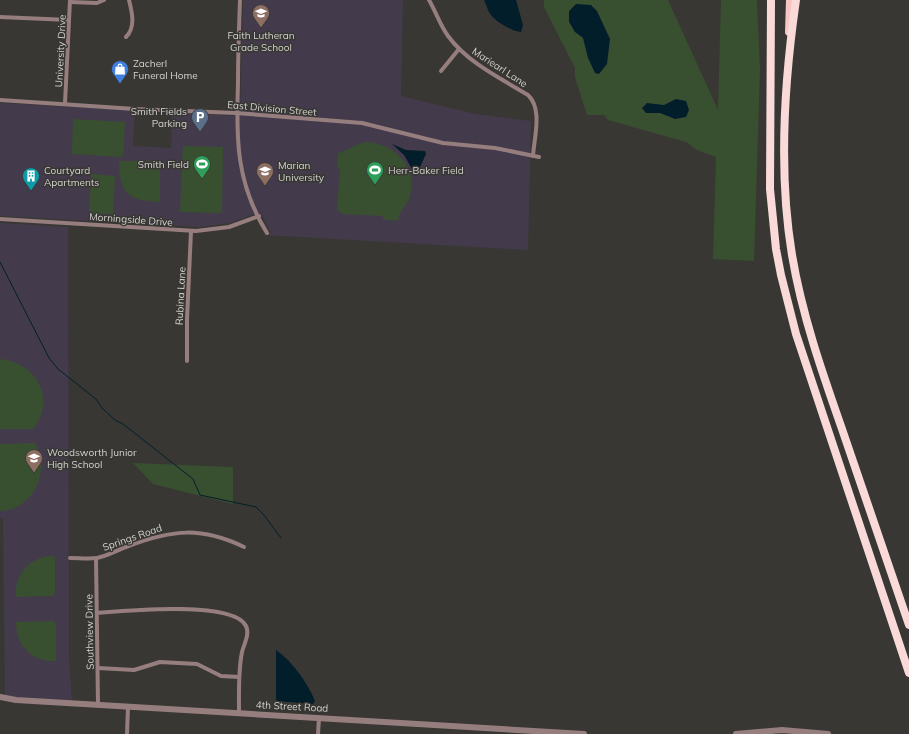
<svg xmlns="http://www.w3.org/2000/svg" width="909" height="734" font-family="Mulish,sans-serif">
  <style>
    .education { fill: #433b4c }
    .green { fill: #395030 }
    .water { fill: #031e2b }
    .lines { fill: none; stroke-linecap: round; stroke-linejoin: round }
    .stream { stroke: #031e2b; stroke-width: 1 }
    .minor { stroke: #977e7e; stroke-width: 4 }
    .tertiary { stroke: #977e7e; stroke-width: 6 }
    .primary { stroke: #f7c5c4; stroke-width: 8 }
    .trunk { stroke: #f9dad9; stroke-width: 8 }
    .labels { text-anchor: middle; stroke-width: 3; stroke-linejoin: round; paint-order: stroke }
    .poi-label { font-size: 10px; fill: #d3d2cf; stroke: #383733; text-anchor: start }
    .street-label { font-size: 10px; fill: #d3d2cf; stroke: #383733 }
  </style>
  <rect width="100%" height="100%" fill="#383733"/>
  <g class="education">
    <polygon points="243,0 403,0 401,96 475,114 531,121 528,250 265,235 271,232 260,212 230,223 199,227 0,216 0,103 135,110 133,146 171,148 172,113 240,116"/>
    <polygon points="0,223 68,227 69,656 72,703 5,698 3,519 0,518"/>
  </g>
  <g class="green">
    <polygon points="544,0 668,0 718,110 721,0 757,0 760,69 754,261 713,259 716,157 697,150 686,142 608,120 604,115 587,115 575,77 575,68 544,7"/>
    <polygon points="73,119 125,122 123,157 72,154"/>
    <path d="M366 142C395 143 420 168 409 199 406 206 398 213 398 221L383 219V216L342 214 337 209 340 168H337L338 153C342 153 357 144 366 142Z"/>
    <polygon points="183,146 223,147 222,213 180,212"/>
    <path d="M119 161H157L160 165V202C128 201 119 193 119 161Z"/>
    <polygon points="91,174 115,176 113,214 89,213"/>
    <path d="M0 359C36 362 57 399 33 429H0Z"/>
    <path d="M35 443C51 471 34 509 0 511V444Z"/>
    <polygon points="133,463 233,467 233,504 153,484"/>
    <path d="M49 556 55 557V593L52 596 16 597C14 576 28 559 49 556Z"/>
    <path d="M53 621 56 624V661C32 662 16 646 16 622Z"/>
  </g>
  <g class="water">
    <path d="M484 0H516L523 25 521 32C511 31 494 21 489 12 487 8 486 4 484 0Z"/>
    <polygon points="576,4 591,5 597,11 610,39 607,64 599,74 595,73 588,58 583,38 575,32 569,22 569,11"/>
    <polygon points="676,99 686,101 689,110 686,117 675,119 660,113 646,113 642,108 647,103 664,105"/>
    <polygon points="392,144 406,150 425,151 426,154 416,176 404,155"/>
    <path d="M276 650C293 662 307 682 315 701L313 704 276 701Z"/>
  </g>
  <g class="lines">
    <polyline class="stream" points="0,262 49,358 58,369 96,399 102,408 115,420 123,424 193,479 200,495 256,507 264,515 281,538"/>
    <g class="minor">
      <path d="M240 0C239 28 238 55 238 83 236 139 236 183 267 233"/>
      <path d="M429 0C436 12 440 25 448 36 468 63 500 78 528 95 543 109 534 138 533 156"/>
      <polyline points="70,2 97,3 104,0"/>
      <polyline points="0,17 69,20"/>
      <path d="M126 37C136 27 132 12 129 0"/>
      <polyline points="441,71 459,49"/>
      <polyline points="0,100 135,109 236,113 362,123 443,143 495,148 539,157"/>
      <polyline points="65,103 70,0"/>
      <polyline points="0,219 196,231 229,227 259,216"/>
      <polyline points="187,361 187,319 191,231"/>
      <path d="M70 558C79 558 89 559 97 558 108 556 119 549 129 546 173 529 202 527 244 547"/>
      <polyline points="96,558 98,705"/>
      <path d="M97 613C122 611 233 600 246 626 250 634 244 644 242 652 238 672 239 693 239 713"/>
      <polyline points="98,668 134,670 160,662 197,664 221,676 239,677"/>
      <polyline points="127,734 128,707"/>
      <polyline points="318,734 319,718"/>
    </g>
    <g class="tertiary">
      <polyline points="0,697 16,700 584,734"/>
      <polyline points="736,734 782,730 828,734"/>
    </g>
    <polyline class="primary" points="789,32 790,0"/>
    <g class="trunk">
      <polyline points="771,0 770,189 776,249 781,275 796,334 909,673"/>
      <path d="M796 0C784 83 778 171 792 255 802 315 822 372 842 429 864 494 887 560 909 625"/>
    </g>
  </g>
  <defs>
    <g id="school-pin" transform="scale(0.9)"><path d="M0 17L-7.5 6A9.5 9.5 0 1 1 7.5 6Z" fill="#8d6e63" stroke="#383733"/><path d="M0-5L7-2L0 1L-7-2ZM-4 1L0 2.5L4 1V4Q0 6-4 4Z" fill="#fff"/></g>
    <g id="shop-pin" transform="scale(0.9)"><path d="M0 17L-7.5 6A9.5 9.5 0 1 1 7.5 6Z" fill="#3f7fe0" stroke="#383733"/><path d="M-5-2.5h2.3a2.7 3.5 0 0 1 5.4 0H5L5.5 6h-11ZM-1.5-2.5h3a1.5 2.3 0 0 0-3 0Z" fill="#fff"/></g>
    <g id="parking-pin" transform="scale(0.9)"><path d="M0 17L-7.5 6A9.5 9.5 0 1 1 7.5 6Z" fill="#5c6f8a" stroke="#383733"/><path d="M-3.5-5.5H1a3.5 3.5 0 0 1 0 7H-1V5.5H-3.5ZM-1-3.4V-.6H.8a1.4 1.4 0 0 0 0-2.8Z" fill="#fff"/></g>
    <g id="stadium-pin" transform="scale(0.9)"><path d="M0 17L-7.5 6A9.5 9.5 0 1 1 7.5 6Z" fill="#2e9e5b" stroke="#383733"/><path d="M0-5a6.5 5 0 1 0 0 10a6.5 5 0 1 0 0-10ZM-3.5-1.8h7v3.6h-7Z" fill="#fff"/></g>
    <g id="university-pin" transform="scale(0.9)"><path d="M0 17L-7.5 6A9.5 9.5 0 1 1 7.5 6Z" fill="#8d6e63" stroke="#383733"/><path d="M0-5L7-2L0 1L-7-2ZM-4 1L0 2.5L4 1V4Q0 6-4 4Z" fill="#fff"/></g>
    <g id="building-pin" transform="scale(0.9)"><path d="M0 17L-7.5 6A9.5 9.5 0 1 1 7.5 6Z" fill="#0f9aa8" stroke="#383733"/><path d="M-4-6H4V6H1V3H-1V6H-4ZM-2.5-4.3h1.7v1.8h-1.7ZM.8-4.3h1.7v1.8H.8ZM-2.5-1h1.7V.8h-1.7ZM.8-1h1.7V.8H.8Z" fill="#fff"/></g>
  </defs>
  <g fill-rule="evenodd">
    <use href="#school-pin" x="261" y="13"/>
    <use href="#shop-pin" x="120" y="69"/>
    <use href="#parking-pin" x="200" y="117"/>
    <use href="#stadium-pin" x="202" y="164"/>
    <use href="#stadium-pin" x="375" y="170"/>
    <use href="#university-pin" x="265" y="171"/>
    <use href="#building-pin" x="31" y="176"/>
    <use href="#school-pin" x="34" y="458"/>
  </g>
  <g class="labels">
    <g class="poi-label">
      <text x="261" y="39" text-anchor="middle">Faith Lutheran<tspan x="261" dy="12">Grade School</tspan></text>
      <text x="133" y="67">Zacherl<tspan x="133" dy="12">Funeral Home</tspan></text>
      <text x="187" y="115" text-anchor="end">Smith Fields<tspan x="187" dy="12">Parking</tspan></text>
      <text x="189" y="168" text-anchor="end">Smith Field</text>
      <text x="278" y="169">Marian<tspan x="278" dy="12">University</tspan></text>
      <text x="44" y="174">Courtyard<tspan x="44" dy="12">Apartments</tspan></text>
      <text x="388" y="174">Herr-Baker Field</text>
      <text x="47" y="456">Woodsworth Junior<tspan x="47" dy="12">High School</tspan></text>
    </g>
    <g class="street-label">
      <text transform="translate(60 51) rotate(-87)" y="4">University Drive</text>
      <text transform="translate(500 67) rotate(33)" y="4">Mariearl Lane</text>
      <text transform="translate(272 108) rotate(5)" y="4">East Division Street</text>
      <text transform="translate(131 219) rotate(4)" y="4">Morningside Drive</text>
      <text transform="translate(180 296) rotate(-87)" y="4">Rubina Lane</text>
      <text transform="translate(132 537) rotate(-19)" y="4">Springs Road</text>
      <text transform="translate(89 632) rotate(-91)" y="4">Southview Drive</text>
      <text transform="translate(292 706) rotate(3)" y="4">4th Street Road</text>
    </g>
  </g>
</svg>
